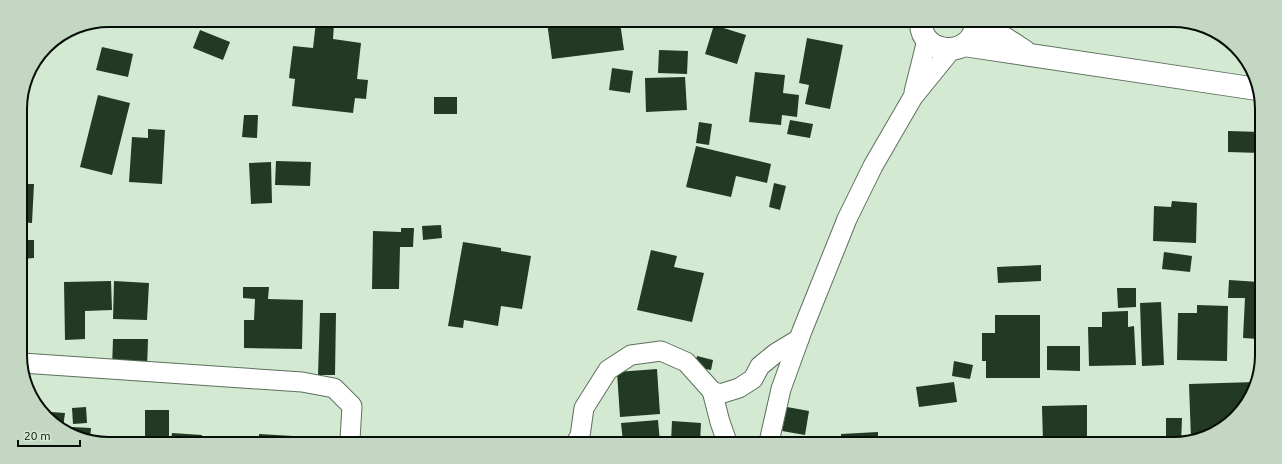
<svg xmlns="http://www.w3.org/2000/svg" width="1282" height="464" font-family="Ubuntu,sans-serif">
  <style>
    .building { fill: #223923 }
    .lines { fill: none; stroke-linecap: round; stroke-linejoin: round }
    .minor-casing { stroke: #5c705c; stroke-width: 21 }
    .tertiary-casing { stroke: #5c705c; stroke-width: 24 }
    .minor { stroke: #fff; stroke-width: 19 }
    .tertiary { stroke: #fff; stroke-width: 22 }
    .rim { fill: none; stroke: #070e07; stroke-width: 2 }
  </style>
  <rect width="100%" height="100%" fill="#d3e9d2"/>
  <g class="building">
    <polygon points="452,21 471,22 470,26 452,24"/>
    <polygon points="316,22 334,24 333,39 361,43 357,79 368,80 366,99 355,98 353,113 292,106 295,79 289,78 293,46 313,48"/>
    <polygon points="547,22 620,22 624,50 552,59"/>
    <polygon points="714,25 746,35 737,64 705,54"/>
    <polygon points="200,30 230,42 223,60 193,48"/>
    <polygon points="807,38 843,45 830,109 805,104 809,85 799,83"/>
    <polygon points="102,47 133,54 128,77 96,70"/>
    <polygon points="659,50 688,51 687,74 658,73"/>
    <polygon points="612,68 633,71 630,93 609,90"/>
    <polygon points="755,72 785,75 783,93 799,95 797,117 782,115 781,125 749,122"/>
    <polygon points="685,77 687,110 646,112 645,78"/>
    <polygon points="98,95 130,103 112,175 80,167"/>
    <rect x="434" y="97" width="23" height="17"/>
    <polygon points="244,115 258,115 257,138 242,137"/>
    <polygon points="790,120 813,124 810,138 787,134"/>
    <polygon points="699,122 712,124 709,145 696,143"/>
    <polygon points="148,129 165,130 162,184 129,182 132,137 148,138"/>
    <polygon points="1228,131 1261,132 1260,153 1228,152"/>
    <polygon points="696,146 771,164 767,183 736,176 731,197 686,187"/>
    <polygon points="276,161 311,162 310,186 275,185"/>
    <polygon points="271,162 272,203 251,204 249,163"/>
    <polygon points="774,183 786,186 780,210 769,207"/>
    <polygon points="21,184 34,184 32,223 21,222"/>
    <polygon points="1172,201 1197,203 1196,243 1153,241 1154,206 1171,207"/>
    <polygon points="441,225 442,238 423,240 422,226"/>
    <polygon points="401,228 414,228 413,247 400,247 399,289 372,289 373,231 401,232"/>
    <polygon points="21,240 34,240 34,258 21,259"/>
    <polygon points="463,242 501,248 501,251 531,256 522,309 501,306 498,326 464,320 463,328 448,326"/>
    <polygon points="651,250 677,256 674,267 704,273 692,322 637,310"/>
    <polygon points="1164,252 1192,256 1190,272 1162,269"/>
    <polygon points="1041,265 1041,281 998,283 997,267"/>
    <polygon points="1229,280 1259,282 1258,339 1243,338 1245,298 1228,298"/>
    <polygon points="111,281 112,310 85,311 85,339 65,340 64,282"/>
    <polygon points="114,281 149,283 147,320 113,319"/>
    <polygon points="243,287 269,287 268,299 303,300 302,349 244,348 244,320 254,320 255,299 243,298"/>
    <polygon points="1117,288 1136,288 1136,307 1118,308"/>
    <polygon points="1161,302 1164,365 1142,366 1140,303"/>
    <polygon points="1197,305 1228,306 1227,361 1177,360 1178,313 1197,313"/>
    <polygon points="1128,311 1128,327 1134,326 1136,365 1089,366 1088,327 1102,327 1102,312"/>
    <polygon points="320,313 336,313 335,375 318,375"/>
    <polygon points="995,315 1040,315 1040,378 986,378 986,361 982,361 982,333 995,333"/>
    <polygon points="113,339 148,339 147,369 112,368"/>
    <polygon points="1047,346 1080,346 1080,371 1047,370"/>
    <polygon points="697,356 713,360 711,370 694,367"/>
    <polygon points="954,361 973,365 970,379 952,376"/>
    <polygon points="657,369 660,414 620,417 617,372"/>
    <polygon points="954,382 957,402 919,407 916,387"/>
    <polygon points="1255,382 1255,386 1227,426 1191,439 1189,384"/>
    <polygon points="1087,405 1087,443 1043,443 1042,406"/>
    <polygon points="86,407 87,423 73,424 72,408"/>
    <polygon points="787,407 809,411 805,435 782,431"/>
    <polygon points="145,410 169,410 169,437 145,438"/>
    <polygon points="51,412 65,413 63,428 50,419"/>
    <polygon points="1166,418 1182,418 1181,443 1166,444"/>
    <polygon points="658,420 660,442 623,442 621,423"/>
    <polygon points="672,421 701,423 700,442 671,442"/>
    <polygon points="72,427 91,428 90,439 81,439 71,433"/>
    <polygon points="878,432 878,443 841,442 841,434"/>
    <polygon points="172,433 202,435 202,440 171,440"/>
    <polygon points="259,434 310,437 310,440 259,440"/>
  </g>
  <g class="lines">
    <g class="minor-casing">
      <g id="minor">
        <polyline points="914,92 927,40"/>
        <polyline points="22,363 302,382 334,388 352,406 350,440"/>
        <polyline points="712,391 720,422 727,442"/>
        <polyline points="577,441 580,436 584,408 608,370 631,355 661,351 686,362 712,391 720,394 739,388 753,379 760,366 776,353 799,339"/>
        <polyline points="769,442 781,389 802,331 847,219 873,166 913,97 952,49"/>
      </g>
    </g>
    <g class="tertiary-casing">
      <g id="tertiary">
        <path d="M921 23C921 56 973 59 976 24"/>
        <polyline points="983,24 1024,51"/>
        <polyline points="964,45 1257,89"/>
      </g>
    </g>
    <use href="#minor" class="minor"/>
    <use href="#tertiary" class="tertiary"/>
  </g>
  <path d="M0 0H1282V464H0ZM109 27H1173A82 82 0 0 1 1255 109V355A82 82 0 0 1 1173 437H109A82 82 0 0 1 27 355V109A82 82 0 0 1 109 27Z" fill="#c3d7c2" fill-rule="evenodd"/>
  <path class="rim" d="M109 27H1173A82 82 0 0 1 1255 109V355A82 82 0 0 1 1173 437H109A82 82 0 0 1 27 355V109A82 82 0 0 1 109 27Z"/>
  <path d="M18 440v6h62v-6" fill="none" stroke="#070e07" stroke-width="2"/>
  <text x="24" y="440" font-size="12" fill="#070e07" stroke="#d3e9d2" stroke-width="3" paint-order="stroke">20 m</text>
</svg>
